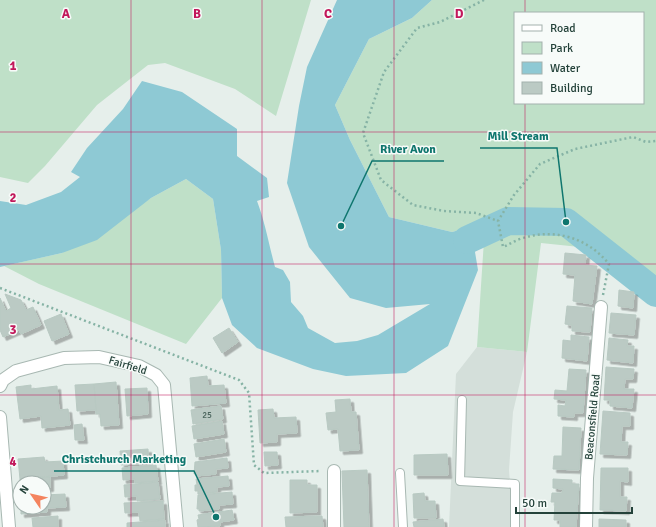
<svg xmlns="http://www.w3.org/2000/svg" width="656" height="527" font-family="Signika,sans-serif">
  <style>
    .built { fill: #d4dfda }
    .green { fill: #bfe0c8; fill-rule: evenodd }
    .water { fill: #8ec9d4 }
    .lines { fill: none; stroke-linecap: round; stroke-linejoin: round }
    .river { stroke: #8ec9d4; stroke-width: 28 }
    .building { fill: #bbcac4; stroke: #b8c9c2; filter: url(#shadow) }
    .service-casing { stroke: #a8b8b2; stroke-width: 10 }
    .minor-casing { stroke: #a8b8b2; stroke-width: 14 }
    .path { stroke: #86b3a5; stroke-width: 2.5; stroke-dasharray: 2 3; stroke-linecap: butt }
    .service { stroke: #fff; stroke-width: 8 }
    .minor { stroke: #fff; stroke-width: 12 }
    .grid { fill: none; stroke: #c2185b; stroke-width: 1; stroke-opacity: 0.55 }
    .labels { text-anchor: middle; stroke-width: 3; stroke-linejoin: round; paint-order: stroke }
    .number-label { font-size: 9px; fill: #4a645c }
    .street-label { font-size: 11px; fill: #24423a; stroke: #f7fbf9 }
    .grid-label { font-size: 13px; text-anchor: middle; font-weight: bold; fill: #c2185b; stroke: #f7fbf9; stroke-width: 3; stroke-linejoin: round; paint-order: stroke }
    .leader { fill: none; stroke: #0f766e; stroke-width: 1.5 }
    .callout-dot { fill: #0f766e; stroke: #f7fbf9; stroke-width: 1.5 }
    .callout-label { font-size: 12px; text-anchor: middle; font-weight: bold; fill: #0f766e; stroke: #f7fbf9; stroke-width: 3; stroke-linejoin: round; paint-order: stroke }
  </style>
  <defs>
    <filter id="shadow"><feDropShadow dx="3.5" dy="3.5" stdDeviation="0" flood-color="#0004"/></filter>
  </defs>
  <rect width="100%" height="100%" fill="#e6efeb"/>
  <polygon class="built" points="477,347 527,352 513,412 509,470 513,527 449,527 456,374"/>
  <g class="green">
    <polygon points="0,0 311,0 276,116 235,89 165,63 148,65 97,105 45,166 28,183 0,177"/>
    <path d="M432 0H656V293L599 249 541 243 527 352 477 347 484 240 511 225 485 223 452 232 389 217 350 140 335 105 369 39 412 18ZM515 13H643V103H515Z"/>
    <polygon points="186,179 213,199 221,250 222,298 186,344 39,284 4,266 62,253 151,198"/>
  </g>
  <path class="water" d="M337 0H432L412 18 369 39 335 105 350 140 389 217 452 232 485 223 512 225 474 246 478 270 448 346 406 373 346 376 313 369 257 348 232 325 222 298 221 250 213 199 186 179 151 198 97 240 62 253 0 267V201L26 205 61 192 80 177 71 172 87 148 123 109 142 81 182 92 237 129V156L267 178 269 197 257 201C265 222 269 245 275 267L283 270 290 282 291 302 303 316 308 328 335 343 357 341 378 335 430 304 386 308 350 298 309 247 287 183 299 106 307 67Z"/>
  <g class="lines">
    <polyline class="river" points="467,240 508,221 566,222 656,293"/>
  </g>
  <g class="building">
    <polygon points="565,253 586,255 585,265 597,266 592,304 573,301 575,275 563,274"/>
    <polygon points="619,290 634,292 633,308 618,306"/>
    <polygon points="5,294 21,300 26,310 33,307 41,325 21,334 19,330 3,337 0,330 0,298 6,311 11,308"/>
    <polygon points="567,306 592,308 590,332 572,331 572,325 565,324"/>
    <polygon points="611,313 636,315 634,335 609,333"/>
    <polygon points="61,314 69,334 52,341 44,321"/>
    <polygon points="229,328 238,342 222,353 213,338"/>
    <polygon points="571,335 589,337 587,361 562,358 563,340 571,341"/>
    <polygon points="609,338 628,340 627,346 634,346 633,363 607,360"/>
    <polygon points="606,367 634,369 633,379 625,379 624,389 634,389 632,408 610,406 610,400 604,400"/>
    <polygon points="569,369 586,370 583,413 574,413 574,417 558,416 558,405 565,406 566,400 554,399 555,390 567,391"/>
    <polygon points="207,376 208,386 224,385 226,403 192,406 190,378"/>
    <polygon points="116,382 119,425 101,426 100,414 96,414 94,384"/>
    <polygon points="94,384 96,410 77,411 75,385"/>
    <polygon points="31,385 31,389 57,386 59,410 68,409 70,425 42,428 41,416 20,419 16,387"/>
    <polygon points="147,388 148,414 127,416 125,389"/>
    <polygon points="350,399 351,412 356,412 359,450 340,451 338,429 328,430 326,413 336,412 335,400"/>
    <polygon points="221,406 223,419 193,424 191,410"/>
    <polygon points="273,409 274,418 296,417 297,433 277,434 277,442 260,443 258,410"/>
    <polygon points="603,411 630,413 630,426 622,426 621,442 628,442 627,455 600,454"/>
    <polygon points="222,421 224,434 194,439 192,426"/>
    <polygon points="82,424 84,440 75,440 74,425"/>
    <polygon points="563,427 581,428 579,470 553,469 554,456 562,456"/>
    <polygon points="224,439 226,452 196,457 194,444"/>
    <polygon points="148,449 149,463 121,465 120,451"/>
    <polygon points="264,452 277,452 278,465 265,466"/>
    <polygon points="447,454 448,475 414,475 414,455"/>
    <polygon points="44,457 45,462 63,461 64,475 20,479 18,459"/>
    <polygon points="227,458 228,468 216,469 216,474 196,476 196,474 194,474 195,462"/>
    <polygon points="156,465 158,481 135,483 135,479 123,480 122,468"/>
    <polygon points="601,468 628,468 628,482 620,481 620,497 627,497 626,511 600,510"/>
    <polygon points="367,470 369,527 344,527 342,471"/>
    <polygon points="228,476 229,486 217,487 217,492 198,494 198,491 195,491 195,485 197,485 196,479"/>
    <polygon points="50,477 50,488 44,488 44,483 20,483 20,479"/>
    <polygon points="553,479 572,480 572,484 579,484 576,527 560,527 560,520 554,520 555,502 551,502 552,493 562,493 563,489 553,488"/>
    <polygon points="290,480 307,480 307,485 317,485 317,512 290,513"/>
    <polygon points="158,482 160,499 137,501 137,496 125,497 124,485"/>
    <polygon points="232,492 233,504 219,505 219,509 199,511 199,509 197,509 198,495"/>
    <polygon points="424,493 425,501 435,501 436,518 414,518 413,494"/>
    <polygon points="65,494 66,507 47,508 47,512 21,514 21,507 44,507 44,495"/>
    <polygon points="163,501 164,519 140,521 139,512 125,513 124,503"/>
    <polygon points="232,510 234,520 220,522 220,526 198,527 197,520 199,519 198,515"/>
    <polygon points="58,516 58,527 33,527 32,518"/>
    <polygon points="322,516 323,527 286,527 285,517"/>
    <polygon points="443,519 444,527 414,527 413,522"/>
    <polygon points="599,519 626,520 626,527 599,527"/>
    <polygon points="165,520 165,527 127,527 127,523"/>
  </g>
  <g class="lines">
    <g class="service-casing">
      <g id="service">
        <polyline points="462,400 460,481 515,484 515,527"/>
        <polyline points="400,473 403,527"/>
      </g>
    </g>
    <g class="minor-casing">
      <g id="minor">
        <polyline points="0,386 3,380 16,371 64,358 99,357 139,366 156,375 164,385 177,527"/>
        <polyline points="0,417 9,527"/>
        <polyline points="334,471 334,527"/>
        <polyline points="586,527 587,478 601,307"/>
      </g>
    </g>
    <g class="path">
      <polyline points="484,0 440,22 417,28 384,72 363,133 381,180 413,205 444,211 476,213 498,221"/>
      <polyline points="0,288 239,380 249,393 254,465 264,473 321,471"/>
      <path d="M603 295 609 264C588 238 555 228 523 238 516 240 510 244 503 247L498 221 514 195 540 164 575 149 633 137 646 142 656 141"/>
    </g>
    <use href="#service" class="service"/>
    <use href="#minor" class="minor"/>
  </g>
  <path class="grid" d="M131 0V527M262 0V527M394 0V527M525 0V13M525 103V527M0 132H656M0 264H656M0 395H656"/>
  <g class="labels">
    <g class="number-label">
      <text x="207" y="418">25</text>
    </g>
    <g class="street-label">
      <text transform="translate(128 365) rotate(17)" y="4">Fairfield</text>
      <text transform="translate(592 417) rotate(-85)" y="4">Beaconsfield Road</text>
    </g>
  </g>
  <g class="grid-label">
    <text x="66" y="18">A</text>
    <text x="197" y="18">B</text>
    <text x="328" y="18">C</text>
    <text x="459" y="18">D</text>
    <text x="13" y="70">1</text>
    <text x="13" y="202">2</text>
    <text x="13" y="334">3</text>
    <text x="13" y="466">4</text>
  </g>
  <path class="leader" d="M566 222L557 148H480M341 226L372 161H444M216 517L194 471H54"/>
  <g class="callout-dot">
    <circle cx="566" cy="222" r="4"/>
    <circle cx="341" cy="226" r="4"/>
    <circle cx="216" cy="517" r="4"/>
  </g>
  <g class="callout-label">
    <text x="518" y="140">Mill Stream</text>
    <text x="408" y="153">River Avon</text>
    <text x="124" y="463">Christchurch Marketing</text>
  </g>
  <rect x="514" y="12" width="130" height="92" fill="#f7fbf9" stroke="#a3b1ad"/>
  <rect x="522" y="25" width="20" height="6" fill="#ffffff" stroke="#a3b1ad"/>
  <text x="550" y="32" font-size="12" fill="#24423a">Road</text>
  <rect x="522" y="42" width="20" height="12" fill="#bfe0c8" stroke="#a3b1ad"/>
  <text x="550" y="52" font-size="12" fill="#24423a">Park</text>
  <rect x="522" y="62" width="20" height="12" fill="#8ec9d4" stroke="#a3b1ad"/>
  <text x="550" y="72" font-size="12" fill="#24423a">Water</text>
  <rect x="522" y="82" width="20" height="12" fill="#bbcac4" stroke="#a3b1ad"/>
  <text x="550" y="92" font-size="12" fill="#24423a">Building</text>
  <g transform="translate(32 495) rotate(304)"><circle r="19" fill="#f7fbf9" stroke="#a3b1ad"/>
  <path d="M0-3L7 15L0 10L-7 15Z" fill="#f4845f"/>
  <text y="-6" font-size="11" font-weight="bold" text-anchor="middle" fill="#24423a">N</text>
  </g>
  <path d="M516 507v6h116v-6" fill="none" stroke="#24423a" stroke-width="2"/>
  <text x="522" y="507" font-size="12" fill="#24423a" stroke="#f7fbf9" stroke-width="3" paint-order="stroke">50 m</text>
</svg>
